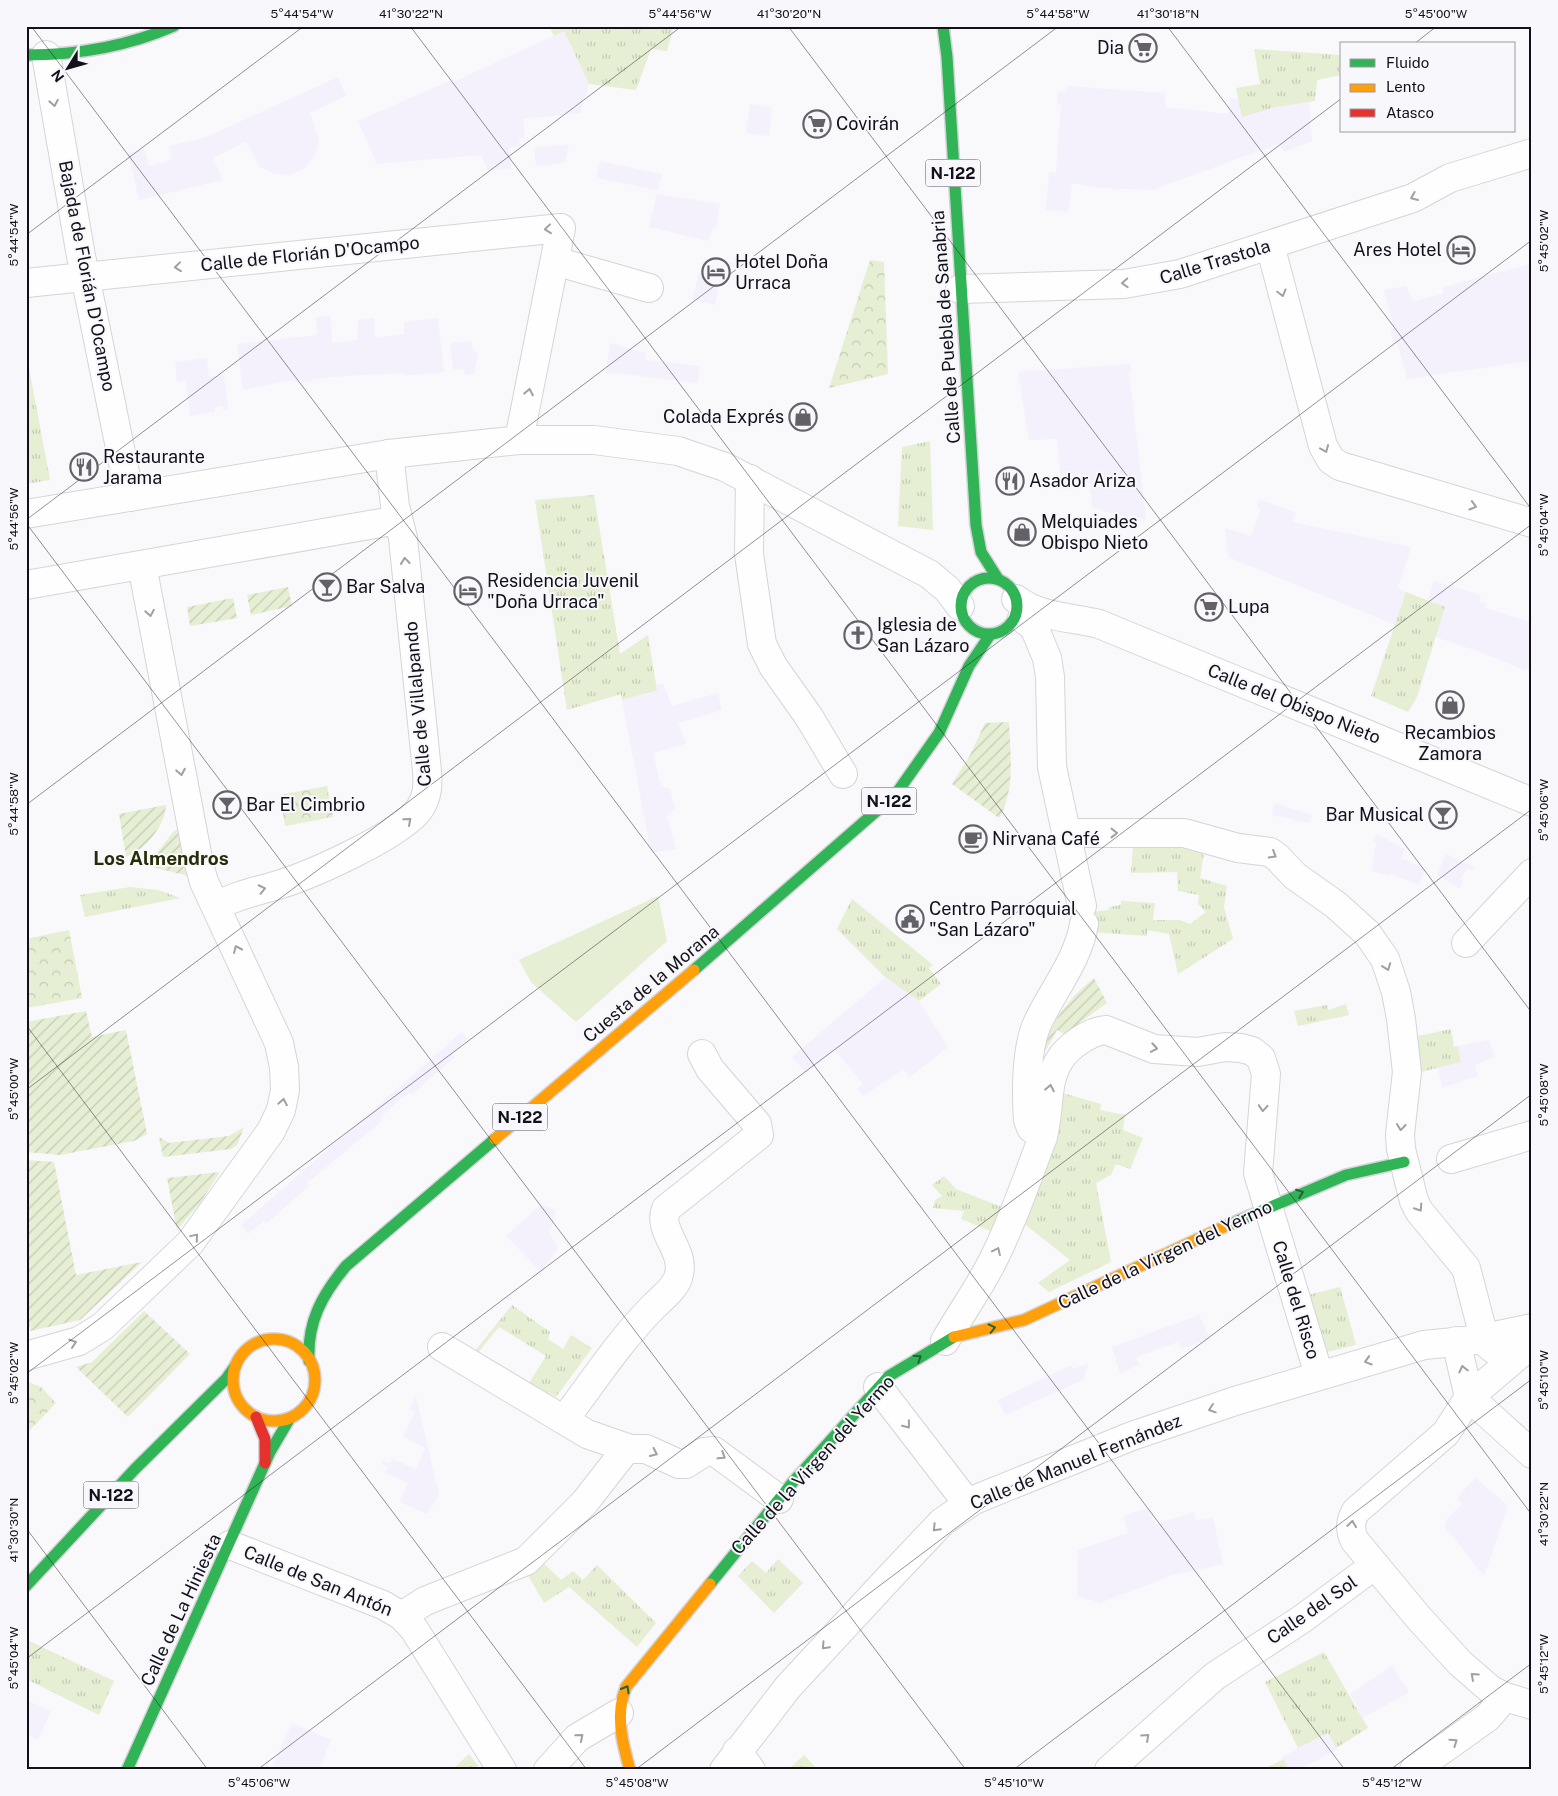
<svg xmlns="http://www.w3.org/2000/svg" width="1558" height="1796" font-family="'Public Sans',sans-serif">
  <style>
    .built { fill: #f4f1fd }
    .grass { fill: url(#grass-tufts) }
    .park { fill: url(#park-crowns) }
    .garden { fill: url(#garden-furrows) }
    .pitch { fill: #e6eed4 }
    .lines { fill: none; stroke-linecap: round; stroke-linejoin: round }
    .street-casing { stroke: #d5d4d9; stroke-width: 30 }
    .fast-casing { stroke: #d5d4d9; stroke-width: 14 }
    .slow-casing { stroke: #d5d4d9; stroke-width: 14 }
    .jam-casing { stroke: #d5d4d9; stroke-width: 14 }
    .street { stroke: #fefefe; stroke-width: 28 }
    .fast { stroke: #30b455; stroke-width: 11 }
    .slow { stroke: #ff9f0a; stroke-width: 11 }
    .jam { stroke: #e5322d; stroke-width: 11 }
    .oneway { stroke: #a09fa2 }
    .oneway2 { stroke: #216236 }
    .ticks { fill: none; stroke: #121018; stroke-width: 1; stroke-opacity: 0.45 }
    .labels { text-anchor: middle; stroke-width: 4; stroke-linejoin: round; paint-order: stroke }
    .shield { fill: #f8f7fc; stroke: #57555c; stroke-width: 1 }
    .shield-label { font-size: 16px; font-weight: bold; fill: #121018 }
    .poi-label { font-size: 18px; fill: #121018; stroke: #f8f7fc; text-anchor: start }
    .street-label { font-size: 18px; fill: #121018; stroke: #f8f7fc }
    .neighbourhood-label { font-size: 19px; font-weight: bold; fill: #252d06; stroke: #f8f7fc }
    .neatline { fill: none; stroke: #121018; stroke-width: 2 }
    .ticks-label { font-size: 12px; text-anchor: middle; fill: #121018 }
  </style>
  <defs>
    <pattern id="grass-tufts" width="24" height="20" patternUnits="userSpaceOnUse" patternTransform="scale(1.25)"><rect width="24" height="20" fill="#e6eed4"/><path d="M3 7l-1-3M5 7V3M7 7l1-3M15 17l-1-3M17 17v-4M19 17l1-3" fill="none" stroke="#c4cbb5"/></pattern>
    <pattern id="park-crowns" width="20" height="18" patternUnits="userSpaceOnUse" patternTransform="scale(1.25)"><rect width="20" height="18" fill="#e6eed4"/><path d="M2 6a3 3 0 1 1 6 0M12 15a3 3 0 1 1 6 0" fill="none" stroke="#c4cbb5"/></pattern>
    <pattern id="garden-furrows" width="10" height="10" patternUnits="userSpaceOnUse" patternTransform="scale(1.25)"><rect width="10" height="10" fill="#e6eed4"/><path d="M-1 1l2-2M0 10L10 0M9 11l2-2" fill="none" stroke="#c4cbb5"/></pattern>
  </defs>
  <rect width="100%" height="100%" fill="#f9f8fb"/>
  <g class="built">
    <polygon points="564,31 589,85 580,113 523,119 525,138 519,139 520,147 509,148 511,168 488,171 481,155 377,164 358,121 449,81 451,83"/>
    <polygon points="338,77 346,96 310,113 319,140 315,155 305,168 291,175 275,174 260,167 246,142 213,158 223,180 139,200 128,153 144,149 149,166 172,160 169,146 204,138"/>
    <polygon points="1067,86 1165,93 1165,107 1228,114 1230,98 1239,100 1242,116 1276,107 1309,102 1312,141 1284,152 1279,144 1157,188 1156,190 1098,188 1072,183 1068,212 1046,210 1049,172 1056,173 1061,104 1057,103 1058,91 1066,92"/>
    <polygon points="750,104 772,107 769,136 746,133"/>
    <polygon points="569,144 565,163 536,166 534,148"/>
    <polygon points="600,161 662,174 658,190 596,178"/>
    <polygon points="657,194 720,204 716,228 713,228 708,241 649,227"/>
    <polygon points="1532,264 1532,361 1407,379 1398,344 1394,344 1390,329 1394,328 1384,290 1406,286 1413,301 1443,294 1443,288 1465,281"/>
    <polygon points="699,273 721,278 715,305 692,300"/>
    <polygon points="331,316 332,343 357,340 358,320 374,318 375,338 404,334 404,322 438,318 444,372 404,376 403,373 331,377 301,382 301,380 289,381 243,390 237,344 317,335 316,317"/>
    <polygon points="472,341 473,350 478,353 474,374 465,375 464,369 453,370 450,343"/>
    <polygon points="610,343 646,353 646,360 700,366 698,383 606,372"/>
    <polygon points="207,358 209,377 224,375 228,409 223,410 222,406 215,407 215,412 190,416 186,381 177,382 175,362"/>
    <polygon points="1131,364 1131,371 1129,372 1146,519 1120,516 1092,507 1090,483 1072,484 1072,489 1062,490 1057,439 1029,440 1018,372"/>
    <polygon points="1259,499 1296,513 1293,522 1411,547 1398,588 1406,592 1395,625 1228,557 1225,528 1251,536 1261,508 1257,506"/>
    <polygon points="1434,581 1481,595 1479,602 1487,604 1485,608 1532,622 1532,669 1528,668 1526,671 1486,654 1435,637 1445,607 1428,600"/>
    <polygon points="663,683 672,706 718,693 722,710 678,723 686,744 653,753 661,786 670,789 675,809 667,816 676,849 651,853 622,700 657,690 656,685"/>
    <polygon points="1274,803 1312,815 1310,823 1272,815"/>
    <polygon points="1377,834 1405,849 1401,858 1425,868 1419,885 1391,874 1390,876 1371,871 1376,843 1373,842"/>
    <polygon points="1446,854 1475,867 1472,871 1468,868 1460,879 1463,882 1459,888 1437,875"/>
    <polygon points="886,977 919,1001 948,1047 910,1077 903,1070 863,1096 857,1089 863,1084 835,1050 806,1073 792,1057"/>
    <polygon points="462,1032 468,1039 452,1053 455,1057 412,1094 410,1092 395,1104 380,1118 382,1121 307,1183 309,1186 266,1224 264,1221 248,1234 241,1225"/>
    <polygon points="1489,1040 1494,1057 1475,1065 1478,1076 1442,1088 1438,1068 1461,1062 1458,1046"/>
    <polygon points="541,1205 556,1210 550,1234 558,1248 541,1272 506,1236"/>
    <polygon points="1199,1315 1210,1339 1181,1349 1178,1342 1136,1357 1139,1365 1120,1373 1112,1347"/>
    <polygon points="1089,1363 1083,1380 1005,1415 998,1400 1071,1365 1073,1369"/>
    <polygon points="416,1396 439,1495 427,1514 400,1502 408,1483 385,1473 388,1467 382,1464 383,1461 390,1463 392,1459 416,1469 425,1448 403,1437 415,1412 409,1409"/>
    <polygon points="1475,1478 1508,1506 1484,1576 1445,1527 1447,1519 1462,1504 1457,1498"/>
    <polygon points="1148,1508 1155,1525 1194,1512 1196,1520 1213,1518 1223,1564 1170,1576 1100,1603 1077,1596 1078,1550 1128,1533 1123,1516"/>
    <polygon points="1392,1666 1409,1692 1363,1718 1350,1694"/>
    <polygon points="26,1700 51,1711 38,1740 26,1734"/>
    <polygon points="292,1723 331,1740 319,1770 283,1770 273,1765"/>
    <polygon points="1328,1733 1337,1750 1298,1770 1289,1770 1282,1757"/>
  </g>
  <g class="grass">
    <polygon points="549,26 674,26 667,51 651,49 636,90 589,84 564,31 554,36"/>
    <polygon points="1254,49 1342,55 1342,75 1317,80 1315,101 1276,107 1242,117 1236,88 1260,84"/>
    <polygon points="26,352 50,480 26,484"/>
    <polygon points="930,441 933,530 898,526 902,447"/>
    <polygon points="594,495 620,654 648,635 657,690 622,700 621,694 567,710 535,500"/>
    <polygon points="1406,592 1445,607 1417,697 1408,712 1371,696"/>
    <polygon points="1133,847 1176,847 1204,853 1200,878 1227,886 1224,907 1233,939 1178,974 1169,934 1147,930 1147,936 1093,932 1092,912 1108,910 1109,907 1121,905 1121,901 1155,903 1153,920 1180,920 1190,924 1206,912 1198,904 1199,895 1178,891 1177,872 1131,873"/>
    <polygon points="130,887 158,890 180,898 85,917 80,895"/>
    <polygon points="852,899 933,965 929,968 941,984 919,1001 884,976 837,929"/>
    <polygon points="1346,1004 1349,1015 1298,1026 1294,1011 1327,1005 1328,1010"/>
    <polygon points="1451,1029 1454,1047 1458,1046 1461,1062 1417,1073 1413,1037"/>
    <polygon points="1059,1092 1101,1104 1100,1110 1125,1115 1123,1130 1143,1138 1130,1169 1116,1164 1111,1175 1096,1183 1111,1262 1049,1292 1038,1283 1070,1260 1022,1222"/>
    <polygon points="944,1176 956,1189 1004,1208 993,1232 961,1219 964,1211 933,1208 935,1200 942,1196 932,1185"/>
    <polygon points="1340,1287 1356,1345 1319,1354 1304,1296"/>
    <polygon points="512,1305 550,1332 548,1339 563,1349 571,1335 592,1348 556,1397 529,1383 546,1356 499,1327 477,1354 474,1352"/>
    <polygon points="778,1559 803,1583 774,1613 738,1576 752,1561 766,1573"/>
    <polygon points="540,1560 561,1580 573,1571 583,1580 597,1565 656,1623 637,1647 569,1587 544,1603 525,1570"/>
    <polygon points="27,1640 114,1681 99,1715 26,1679"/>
    <polygon points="1324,1652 1368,1728 1336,1748 1328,1733 1298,1748 1265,1682"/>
    <polygon points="469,1754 478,1766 473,1770 452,1770"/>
    <polygon points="804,1755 818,1770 788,1770"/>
    <polygon points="1284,1759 1289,1770 1265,1770 1264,1769"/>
  </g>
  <g class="park">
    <polygon points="870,260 884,262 888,374 829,388"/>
    <polygon points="327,786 333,817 285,826 280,795"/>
    <polygon points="69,930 82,998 26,1008 26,939"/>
    <polygon points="26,1381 41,1387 56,1403 26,1434"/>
  </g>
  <g class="garden">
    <polygon points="288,587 292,606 251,615 247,595"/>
    <polygon points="233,598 237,618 190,626 187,607"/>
    <path d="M1009 722C1010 755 1016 789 999 818L952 784 970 755 985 723Z"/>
    <path d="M166 805C165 826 145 850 126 857L119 814Z"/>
    <polygon points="180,829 189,876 152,867 149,863 174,831"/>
    <path d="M1094 978 1107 1003 1064 1034 1057 1030 1046 1050H1043C1050 1022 1071 996 1094 978Z"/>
    <polygon points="86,1011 92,1037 126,1030 147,1134 134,1141 60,1155 26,1152 26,1022"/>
    <polygon points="244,1127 237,1145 231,1149 163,1157 159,1137 169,1143 229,1136"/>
    <polygon points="26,1160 54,1162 76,1275 142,1262 80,1320 30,1331 26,1311"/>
    <polygon points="220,1172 200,1203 177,1230 167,1178"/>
    <polygon points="144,1311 190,1354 128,1417 76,1367 92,1362"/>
  </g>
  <polygon class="pitch" points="658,896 667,941 576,1022 531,982 519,960"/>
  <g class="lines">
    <g class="street-casing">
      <g id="street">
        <polyline points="46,55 81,256 130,497"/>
        <polyline points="1270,245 1323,446 1331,460 1340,466 1532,523"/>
        <polyline points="555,261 649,288"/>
        <polyline points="26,283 561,228 519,440"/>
        <polyline points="960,289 1124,284 1180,274 1413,198 1450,178 1532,153"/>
        <polyline points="750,479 749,554 762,644 773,666 809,717 843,774"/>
        <polyline points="26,514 389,454 519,440 594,440 678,451 725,467 929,574 947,589 960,606"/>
        <polyline points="26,585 398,520"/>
        <path d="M1016 599C1040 618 1071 617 1099 624L1532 802"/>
        <polyline points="1022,618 1034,627 1047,658 1050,677 1052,767 1082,906"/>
        <path d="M1066 833H1184L1238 848 1270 852 1277 857 1295 876 1336 905 1367 933 1385 959 1396 992 1401 1019 1407 1072 1400 1134 1401 1149 1414 1201 1419 1211 1466 1268 1485 1341C1494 1353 1505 1355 1518 1355"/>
        <path d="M217 906C238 894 259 891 281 884 313 874 403 834 420 808 428 796 428 784 427 771L403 538 395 506 389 454"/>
        <polyline points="1466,943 1532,873"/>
        <path d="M1043 1137 1031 1128 1028 1120C1026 1093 1026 1049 1037 1024 1052 991 1078 961 1084 924"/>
        <polyline points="1451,1159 1532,1135"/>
        <path d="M945 1341C962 1311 983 1283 997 1252 1014 1217 1027 1179 1041 1142 1051 1117 1044 1085 1059 1061 1067 1047 1090 1031 1106 1030L1154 1049 1198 1052 1225 1047 1241 1048 1252 1051 1261 1058 1266 1074 1258 1173 1319 1375"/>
        <polyline points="1456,1341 1469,1397"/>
        <polyline points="442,1347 587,1434 630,1449 646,1449 679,1464 686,1464 704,1452 714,1451 779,1499"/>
        <path d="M1527 1348 1469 1397 1446 1433 1356 1511C1350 1521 1349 1530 1355 1541L1418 1617 1460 1663 1491 1690 1505 1697 1532 1705"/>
        <polyline points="26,1356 79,1341 102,1327 190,1243 271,1131 281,1110 285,1090 284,1067 279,1043 204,882 199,864 142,565"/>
        <polyline points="878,1387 968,1504"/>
        <polyline points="1469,1397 1532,1454"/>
        <path d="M564 1420C593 1382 620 1340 654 1306 663 1297 677 1287 679 1274 685 1250 657 1231 666 1209L759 1135 757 1124 710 1069 702 1054"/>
        <polyline points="230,1545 383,1605 402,1616 414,1629 502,1770"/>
        <polyline points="402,1616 425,1601 526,1561 585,1502 627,1448"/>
        <polyline points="737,1751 751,1770"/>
        <polyline points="548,1770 577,1738 619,1713"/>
        <polyline points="724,1770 788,1687 889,1578 942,1522 974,1500 1132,1436 1235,1401 1424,1345 1475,1340 1532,1328"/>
        <polyline points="1109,1770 1215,1676 1302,1619 1375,1565"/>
        <polyline points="1414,1770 1488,1717 1505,1697"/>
      </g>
    </g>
    <g class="fast-casing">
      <g id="fast">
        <polyline points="943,26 947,57 976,525 981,552 998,579"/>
        <path d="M26 55C78 55 126 47 174 26"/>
        <circle cx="989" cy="606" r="28"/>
        <polyline points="694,970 896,794 939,733 969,666 990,635"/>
        <polyline points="1228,1225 1346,1175 1404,1162"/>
        <path d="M309 1361C307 1322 322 1295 346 1266L495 1139"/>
        <polyline points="710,1584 793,1482 889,1376 954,1337"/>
        <polyline points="26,1586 135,1469 226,1379 236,1365"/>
        <polyline points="127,1770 270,1452 290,1418"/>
      </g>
    </g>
    <g class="slow-casing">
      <g id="slow">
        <polyline points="495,1139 694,970"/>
        <polyline points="954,1337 1024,1320 1228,1225"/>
        <circle cx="274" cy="1380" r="41"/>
        <path d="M630 1770C622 1742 615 1715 626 1687L710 1584"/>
      </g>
    </g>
    <g class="jam-casing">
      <polyline id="jam" points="256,1417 265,1439 265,1463"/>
    </g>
    <use href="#street" class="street"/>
    <use href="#fast" class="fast"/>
    <use href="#slow" class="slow"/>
    <use href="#jam" class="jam"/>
  </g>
  <defs><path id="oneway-chevron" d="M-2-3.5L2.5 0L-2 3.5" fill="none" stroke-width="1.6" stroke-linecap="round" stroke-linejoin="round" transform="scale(1.25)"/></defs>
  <g class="oneway">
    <use href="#oneway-chevron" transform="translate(54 103) rotate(80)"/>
    <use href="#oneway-chevron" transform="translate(1414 197) rotate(157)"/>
    <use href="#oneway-chevron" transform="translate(548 229) rotate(174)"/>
    <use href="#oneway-chevron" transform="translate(178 267) rotate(174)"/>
    <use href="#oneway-chevron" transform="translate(1125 283) rotate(177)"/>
    <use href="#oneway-chevron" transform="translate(1282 293) rotate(75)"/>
    <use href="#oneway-chevron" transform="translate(529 392) rotate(-79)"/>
    <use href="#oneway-chevron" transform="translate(1325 449) rotate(67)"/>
    <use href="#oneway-chevron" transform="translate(1473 506) rotate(17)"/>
    <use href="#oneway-chevron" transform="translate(405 561) rotate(-96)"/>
    <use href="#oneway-chevron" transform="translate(150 613) rotate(80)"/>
    <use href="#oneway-chevron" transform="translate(181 772) rotate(79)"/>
    <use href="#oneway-chevron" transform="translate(408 821) rotate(-41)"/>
    <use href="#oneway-chevron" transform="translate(1114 833)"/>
    <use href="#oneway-chevron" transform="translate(1273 855) rotate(31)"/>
    <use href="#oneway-chevron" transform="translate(262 889) rotate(-12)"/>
    <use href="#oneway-chevron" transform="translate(237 949) rotate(-114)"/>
    <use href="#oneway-chevron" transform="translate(1387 967) rotate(70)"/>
    <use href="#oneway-chevron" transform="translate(1154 1048) rotate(10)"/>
    <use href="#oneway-chevron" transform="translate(1050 1088) rotate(-79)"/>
    <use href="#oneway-chevron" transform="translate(283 1102) rotate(-80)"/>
    <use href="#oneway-chevron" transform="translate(1263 1108) rotate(94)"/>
    <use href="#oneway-chevron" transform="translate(1401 1127) rotate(96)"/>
    <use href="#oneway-chevron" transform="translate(1419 1208) rotate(57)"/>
    <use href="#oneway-chevron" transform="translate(195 1237) rotate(-50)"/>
    <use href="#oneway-chevron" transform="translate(997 1251) rotate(-65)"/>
    <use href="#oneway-chevron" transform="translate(73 1343) rotate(-18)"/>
    <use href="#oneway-chevron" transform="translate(1368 1361) rotate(163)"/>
    <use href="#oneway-chevron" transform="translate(1463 1369) rotate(-103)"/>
    <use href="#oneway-chevron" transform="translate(1212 1409) rotate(161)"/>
    <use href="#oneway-chevron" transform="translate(907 1425) rotate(52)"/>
    <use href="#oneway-chevron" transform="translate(654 1453) rotate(25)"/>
    <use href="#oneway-chevron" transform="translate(722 1456) rotate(33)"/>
    <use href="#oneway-chevron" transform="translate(1352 1524) rotate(-82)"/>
    <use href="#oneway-chevron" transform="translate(936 1528) rotate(134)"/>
    <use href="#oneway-chevron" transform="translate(825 1646) rotate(133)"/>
    <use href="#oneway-chevron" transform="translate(1474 1676) rotate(-138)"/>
    <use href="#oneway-chevron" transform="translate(580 1737) rotate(-40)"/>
    <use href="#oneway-chevron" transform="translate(1146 1737) rotate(-42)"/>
    <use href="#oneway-chevron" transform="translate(1454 1742) rotate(-35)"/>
  </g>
  <g class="oneway2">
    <use href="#oneway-chevron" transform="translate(1300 1193) rotate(-21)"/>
    <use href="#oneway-chevron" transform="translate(992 1328) rotate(-13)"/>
    <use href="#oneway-chevron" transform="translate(918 1358) rotate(-33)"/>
    <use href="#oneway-chevron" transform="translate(626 1689) rotate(-60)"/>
  </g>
  <path class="ticks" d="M31 26 1345 1770M410 26 1532 1515M788 26 1532 1013M1167 26 1532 510M1414 44 1437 26M26 235 304 26M26 520 682 26M26 523 966 1770M26 805 1059 26M26 1025 587 1770M26 1090 1342 98M26 1374 1532 240M26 1528 208 1770M26 1659 1532 524M257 1770 1532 809M635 1770 1532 1094M1013 1770 1532 1379M1390 1770 1532 1663"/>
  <defs>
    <g id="supermarket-ring" transform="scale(1.4375)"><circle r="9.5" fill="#f8f7fc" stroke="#636167" stroke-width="1.5"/><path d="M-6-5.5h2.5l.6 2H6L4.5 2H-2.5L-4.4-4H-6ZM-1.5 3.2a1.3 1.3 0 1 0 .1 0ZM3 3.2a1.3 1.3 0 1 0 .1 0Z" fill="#636167"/></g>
    <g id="hotel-ring" transform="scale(1.4375)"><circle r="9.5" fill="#f8f7fc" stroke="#636167" stroke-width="1.5"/><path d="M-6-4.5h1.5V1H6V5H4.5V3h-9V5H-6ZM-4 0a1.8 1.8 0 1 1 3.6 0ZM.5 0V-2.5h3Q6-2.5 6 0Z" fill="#636167"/></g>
    <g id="shop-ring" transform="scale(1.4375)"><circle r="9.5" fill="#f8f7fc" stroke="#636167" stroke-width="1.5"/><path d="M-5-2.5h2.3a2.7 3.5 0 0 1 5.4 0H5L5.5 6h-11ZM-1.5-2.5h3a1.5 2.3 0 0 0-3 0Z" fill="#636167"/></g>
    <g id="restaurant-ring" transform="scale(1.4375)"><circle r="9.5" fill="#f8f7fc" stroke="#636167" stroke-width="1.5"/><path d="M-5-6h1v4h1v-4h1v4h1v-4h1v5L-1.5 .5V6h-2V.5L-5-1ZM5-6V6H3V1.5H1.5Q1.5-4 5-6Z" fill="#636167"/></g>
    <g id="bar-ring" transform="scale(1.4375)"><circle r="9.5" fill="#f8f7fc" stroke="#636167" stroke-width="1.5"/><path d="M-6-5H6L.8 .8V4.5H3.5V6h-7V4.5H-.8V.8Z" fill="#636167"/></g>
    <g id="church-ring" transform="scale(1.4375)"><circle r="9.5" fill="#f8f7fc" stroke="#636167" stroke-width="1.5"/><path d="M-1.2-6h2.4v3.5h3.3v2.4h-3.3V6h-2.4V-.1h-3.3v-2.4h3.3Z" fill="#636167"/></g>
    <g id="cafe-ring" transform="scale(1.4375)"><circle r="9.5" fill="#f8f7fc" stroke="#636167" stroke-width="1.5"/><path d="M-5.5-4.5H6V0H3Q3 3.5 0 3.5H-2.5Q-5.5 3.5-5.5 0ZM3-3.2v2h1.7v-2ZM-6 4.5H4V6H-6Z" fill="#636167"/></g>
    <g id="civic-ring" transform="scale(1.4375)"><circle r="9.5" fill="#f8f7fc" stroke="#636167" stroke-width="1.5"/><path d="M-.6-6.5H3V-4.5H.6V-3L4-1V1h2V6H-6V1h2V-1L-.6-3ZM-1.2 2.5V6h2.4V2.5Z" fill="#636167"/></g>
  </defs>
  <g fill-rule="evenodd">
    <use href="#supermarket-ring" x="1143" y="48"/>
    <use href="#supermarket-ring" x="817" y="124"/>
    <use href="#hotel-ring" x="1461" y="250"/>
    <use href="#hotel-ring" x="716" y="272"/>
    <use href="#shop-ring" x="803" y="417"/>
    <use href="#restaurant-ring" x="84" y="467"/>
    <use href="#restaurant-ring" x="1010" y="481"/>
    <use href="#shop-ring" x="1022" y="532"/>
    <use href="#bar-ring" x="327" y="587"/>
    <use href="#hotel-ring" x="468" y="591"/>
    <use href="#supermarket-ring" x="1209" y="607"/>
    <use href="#church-ring" x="858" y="635"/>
    <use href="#shop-ring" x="1450" y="705"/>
    <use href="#bar-ring" x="227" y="805"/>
    <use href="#bar-ring" x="1443" y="815"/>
    <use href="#cafe-ring" x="973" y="839"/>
    <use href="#civic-ring" x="910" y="919"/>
  </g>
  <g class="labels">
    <g class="shield">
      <rect x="925.5" y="159.5" width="55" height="27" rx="4"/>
      <rect x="861.5" y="787.5" width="55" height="27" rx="4"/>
      <rect x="492.5" y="1103.5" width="55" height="27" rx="4"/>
      <rect x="83.5" y="1481.5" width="55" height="27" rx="4"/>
    </g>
    <g class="shield-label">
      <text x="953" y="179">N-122</text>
      <text x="889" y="807">N-122</text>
      <text x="520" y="1123">N-122</text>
      <text x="111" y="1501">N-122</text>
    </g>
    <g class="poi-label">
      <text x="1124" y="54" text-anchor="end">Dia</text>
      <text x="836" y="130">Covirán</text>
      <text x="1442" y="256" text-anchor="end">Ares Hotel</text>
      <text x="735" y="268">Hotel Doña<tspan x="735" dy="21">Urraca</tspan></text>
      <text x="784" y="423" text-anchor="end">Colada Exprés</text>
      <text x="103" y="463">Restaurante<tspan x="103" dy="21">Jarama</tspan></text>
      <text x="1029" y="487">Asador Ariza</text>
      <text x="1041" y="528">Melquiades<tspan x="1041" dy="21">Obispo Nieto</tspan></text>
      <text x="487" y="587">Residencia Juvenil<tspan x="487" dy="21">"Doña Urraca"</tspan></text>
      <text x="346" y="593">Bar Salva</text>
      <text x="1228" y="613">Lupa</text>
      <text x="877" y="631">Iglesia de<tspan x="877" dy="21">San Lázaro</tspan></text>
      <text x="1450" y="739" text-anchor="middle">Recambios<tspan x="1450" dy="21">Zamora</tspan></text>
      <text x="246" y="811">Bar El Cimbrio</text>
      <text x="1424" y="821" text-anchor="end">Bar Musical</text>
      <text x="992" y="845">Nirvana Café</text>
      <text x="929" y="915">Centro Parroquial<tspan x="929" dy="21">"San Lázaro"</tspan></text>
    </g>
    <g class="street-label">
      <text transform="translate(310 254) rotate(-6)" y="6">Calle de Florián D'Ocampo</text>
      <text transform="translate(1215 262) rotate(-17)" y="6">Calle Trastola</text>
      <text transform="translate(87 276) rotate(79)" y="6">Bajada de Florián D'Ocampo</text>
      <text transform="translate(946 327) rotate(-94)" y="6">Calle de Puebla de Sanabria</text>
      <text transform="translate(418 704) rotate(-95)" y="6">Calle de Villalpando</text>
      <text transform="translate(1294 704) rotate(22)" y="6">Calle del Obispo Nieto</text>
      <text transform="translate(651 984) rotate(-40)" y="6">Cuesta de la Morana</text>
      <text transform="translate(1165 1255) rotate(-25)" y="6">Calle de la Virgen del Yermo</text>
      <text transform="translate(1296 1300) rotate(73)" y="6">Calle del Risco</text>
      <text transform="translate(1076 1462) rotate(-22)" y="6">Calle de Manuel Fernández</text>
      <text transform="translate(813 1465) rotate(-48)" y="6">Calle de la Virgen del Yermo</text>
      <text transform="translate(318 1581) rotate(22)" y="6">Calle de San Antón</text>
      <text transform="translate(181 1610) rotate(-65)" y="6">Calle de La Hiniesta</text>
      <text transform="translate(1312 1610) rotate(-35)" y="6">Calle del Sol</text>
    </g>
    <g class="neighbourhood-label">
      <text x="161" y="865">Los Almendros</text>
    </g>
  </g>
  <rect width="1558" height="1796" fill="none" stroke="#f8f7fc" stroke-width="55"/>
  <rect x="1340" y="42" width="175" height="90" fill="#f8f7fc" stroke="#9c9ba1"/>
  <rect x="1350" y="59" width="25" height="8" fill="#30b455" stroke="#9c9ba1"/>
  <text x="1386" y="68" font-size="15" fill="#121018">Fluido</text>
  <rect x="1350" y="84" width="25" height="8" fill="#ff9f0a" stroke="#9c9ba1"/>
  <text x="1386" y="92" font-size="15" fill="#121018">Lento</text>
  <rect x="1350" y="109" width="25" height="8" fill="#e5322d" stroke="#9c9ba1"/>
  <text x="1386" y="118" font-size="15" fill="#121018">Atasco</text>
  <g transform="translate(68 68) rotate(233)" stroke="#f8f7fc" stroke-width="4" paint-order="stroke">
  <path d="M0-4L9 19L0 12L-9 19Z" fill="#121018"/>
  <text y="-8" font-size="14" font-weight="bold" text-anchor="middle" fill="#121018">N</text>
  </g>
  <rect x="28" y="28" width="1502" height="1740" class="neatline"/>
  <g class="ticks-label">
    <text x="302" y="18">5°44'54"W</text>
    <text x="411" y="18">41°30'22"N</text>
    <text x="680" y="18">5°44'56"W</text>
    <text x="789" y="18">41°30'20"N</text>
    <text x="1058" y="18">5°44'58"W</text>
    <text x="1168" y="18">41°30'18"N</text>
    <text x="1436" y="18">5°45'00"W</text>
    <text transform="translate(14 235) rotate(-90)" y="4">5°44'54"W</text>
    <text transform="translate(1544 241) rotate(-90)" y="4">5°45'02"W</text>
    <text transform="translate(14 519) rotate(-90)" y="4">5°44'56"W</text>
    <text transform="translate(1544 525) rotate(-90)" y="4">5°45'04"W</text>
    <text transform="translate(14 804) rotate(-90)" y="4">5°44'58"W</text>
    <text transform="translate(1544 810) rotate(-90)" y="4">5°45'06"W</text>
    <text transform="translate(14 1089) rotate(-90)" y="4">5°45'00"W</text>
    <text transform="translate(1544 1095) rotate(-90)" y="4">5°45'08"W</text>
    <text transform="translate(14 1373) rotate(-90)" y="4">5°45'02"W</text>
    <text transform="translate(1544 1380) rotate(-90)" y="4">5°45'10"W</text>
    <text transform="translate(1544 1514) rotate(-90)" y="4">41°30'22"N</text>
    <text transform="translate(14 1530) rotate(-90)" y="4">41°30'30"N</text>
    <text transform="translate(14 1658) rotate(-90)" y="4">5°45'04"W</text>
    <text transform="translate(1544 1664) rotate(-90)" y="4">5°45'12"W</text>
    <text x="259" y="1787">5°45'06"W</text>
    <text x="637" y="1787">5°45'08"W</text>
    <text x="1014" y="1787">5°45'10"W</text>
    <text x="1392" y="1787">5°45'12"W</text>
  </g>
</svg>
